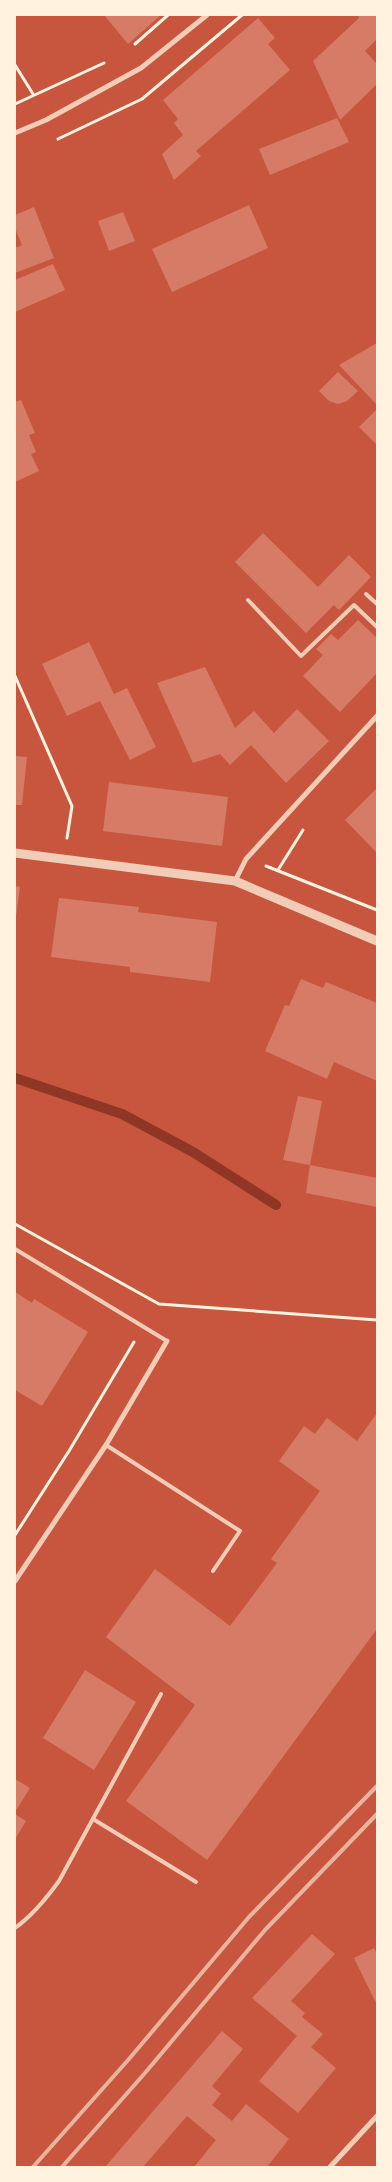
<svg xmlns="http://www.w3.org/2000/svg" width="392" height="2182" font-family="'DejaVu Sans',sans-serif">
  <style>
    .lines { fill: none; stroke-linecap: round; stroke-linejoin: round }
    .stream { stroke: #8f3625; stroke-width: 10 }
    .building { fill: #d67c66 }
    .path { stroke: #fff3e0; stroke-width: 3 }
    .service { stroke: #f1ccb7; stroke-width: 4 }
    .minor { stroke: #f1ccb7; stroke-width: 5 }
    .tertiary { stroke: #f1ccb7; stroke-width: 9 }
    .rail { stroke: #e9b49f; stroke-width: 4 }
  </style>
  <rect width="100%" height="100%" fill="#c8553d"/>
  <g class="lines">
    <polyline class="stream" points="15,1078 122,1114 193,1152 276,1205"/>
  </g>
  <g class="building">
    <polygon points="104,15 161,15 128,44"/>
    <polygon points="357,15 377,15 377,39 365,51 377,64 377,84 340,120 313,61 359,18"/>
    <polygon points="258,18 275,38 268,44 290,70 196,151 201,156 174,180 162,154 183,135 174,123 178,119 163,100"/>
    <polygon points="337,118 349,142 270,175 259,149"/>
    <polygon points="249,205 268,248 172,292 152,249"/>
    <polygon points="34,207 54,258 15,273 15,248 22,245 15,228 15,215"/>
    <polygon points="123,212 135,241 109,251 98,221"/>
    <polygon points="53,264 65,290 15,312 15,280"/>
    <polygon points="377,343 377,405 339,365"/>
    <polygon points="338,372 358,391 347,401 338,404 329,401 319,391"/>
    <polygon points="21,400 35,433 29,435 36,452 31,454 39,471 15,482 15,402"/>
    <polygon points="377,409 377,445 359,427"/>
    <polygon points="263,533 318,587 349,555 371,577 339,610 334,605 306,633 235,562"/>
    <polygon points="358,620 377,638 377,673 340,712 303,676 323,655 316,649 331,634 338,640"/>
    <polygon points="89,642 114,694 127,688 156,747 130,760 100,701 67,716 42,664"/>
    <polygon points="205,667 235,728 254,711 274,733 297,709 329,741 286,783 251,745 230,765 220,754 193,763 157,683"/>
    <polygon points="15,756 27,757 22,805 15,805"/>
    <polygon points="109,782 228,797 222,846 103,831"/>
    <polygon points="377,788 377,853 345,820"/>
    <polygon points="15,886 20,887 16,917 15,917"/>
    <polygon points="59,898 139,907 138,912 217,922 210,982 130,972 130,967 51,957"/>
    <polygon points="301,979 323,988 326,982 377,1003 377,1081 334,1062 327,1079 265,1051 285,1005 289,1006"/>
    <polygon points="298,1096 322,1101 310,1165 377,1178 377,1207 306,1193 310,1165 283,1160"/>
    <polygon points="15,1292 32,1303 34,1299 88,1332 42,1406 15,1390"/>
    <polygon points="377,1413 377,1629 207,1860 126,1801 195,1705 106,1637 155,1569 230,1626 277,1563 271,1559 320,1491 279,1461 304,1426 315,1434 327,1418 357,1441"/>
    <polygon points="85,1670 136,1702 94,1770 43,1738"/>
    <polygon points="15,1779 30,1788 15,1812"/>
    <polygon points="15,1814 26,1821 15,1839"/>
    <polygon points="312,1934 335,1954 291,2001 305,2013 302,2017 323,2034 311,2047 336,2068 298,2113 259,2081 297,2036 252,1998"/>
    <polygon points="374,1948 377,1954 377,2005 354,1958"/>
    <polygon points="222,2031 243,2049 212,2086 221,2094 212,2105 232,2121 246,2104 289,2139 267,2167 194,2167 216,2140 187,2116 143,2167 105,2167"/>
  </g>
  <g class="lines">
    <g class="path">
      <polyline points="135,44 168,15"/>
      <polyline points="15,65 33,94"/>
      <polyline points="15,104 104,63"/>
      <polyline points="58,139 142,99 242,15"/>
      <polyline points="15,676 72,806 67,838"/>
      <polyline points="266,866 377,910"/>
      <polyline points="278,870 303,830"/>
      <polyline points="15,1224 159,1304 377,1320"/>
      <polyline points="15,1535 69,1451 134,1342"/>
    </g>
    <g class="service">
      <polyline points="366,594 377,604"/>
      <polyline points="248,600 301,656 354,605 377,627"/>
      <polyline points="15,1249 167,1341"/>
      <polyline points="106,1445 240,1531 213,1571"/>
      <polyline points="93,1819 196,1882"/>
      <path d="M15 1928C33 1915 46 1899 59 1881L161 1694"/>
    </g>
    <g class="minor">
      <polyline points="15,133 46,120 141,68 207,15"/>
      <polyline points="235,881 246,859 377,716"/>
      <polyline points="15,1581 106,1445 167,1341"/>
      <polyline points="330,2167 377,2116"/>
    </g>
    <polyline class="tertiary" points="15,853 235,881 377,941"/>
    <g class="rail">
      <polyline points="33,2167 129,2059 249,1917 377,1786"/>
      <polyline points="62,2167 145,2073 265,1930 377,1814"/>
    </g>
  </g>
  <rect width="392" height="2182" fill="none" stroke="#fff3e0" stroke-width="32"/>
</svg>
